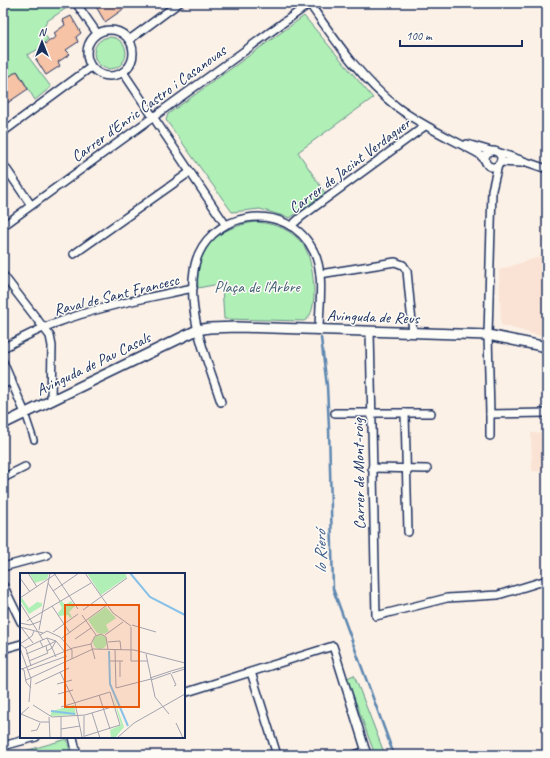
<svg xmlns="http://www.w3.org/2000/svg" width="550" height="758" font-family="Caveat,sans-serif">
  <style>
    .built { fill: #fae3d4 }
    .green { fill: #b0efb6; stroke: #668f8a }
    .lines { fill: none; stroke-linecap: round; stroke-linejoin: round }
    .stream { stroke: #5d87b1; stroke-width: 2.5 }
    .building { fill: #f6c3a6; stroke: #1b2f5e }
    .pedestrian-casing { stroke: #1b2f5e; stroke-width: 8 }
    .minor-casing { stroke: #1b2f5e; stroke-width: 10 }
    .tertiary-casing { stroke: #1b2f5e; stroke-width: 12 }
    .pedestrian { stroke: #fdfcf7; stroke-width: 5 }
    .minor { stroke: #fdfcf7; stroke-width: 7 }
    .tertiary { stroke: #fdfcf7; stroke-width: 9 }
    .labels { text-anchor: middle; stroke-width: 3; stroke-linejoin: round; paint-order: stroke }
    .street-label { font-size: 16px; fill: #1b2f5e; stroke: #fdfcf7 }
    .park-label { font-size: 16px; fill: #405f74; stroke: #fdfcf7 }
    .water-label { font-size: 17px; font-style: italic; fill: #3c5b87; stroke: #fdfcf7 }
    .inset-river { fill: none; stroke: #89c2e8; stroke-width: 2 }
    .inset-road { fill: none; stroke: #a2a3b0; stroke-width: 1 }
    .view { fill: #e8590c; fill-opacity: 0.15; stroke: #e8590c; stroke-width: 2 }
    .inset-edge { fill: none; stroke: #1b2f5e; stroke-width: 2 }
  </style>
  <rect width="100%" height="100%" fill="#fcf1e7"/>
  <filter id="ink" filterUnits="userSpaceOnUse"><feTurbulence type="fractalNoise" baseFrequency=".025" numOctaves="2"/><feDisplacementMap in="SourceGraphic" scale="8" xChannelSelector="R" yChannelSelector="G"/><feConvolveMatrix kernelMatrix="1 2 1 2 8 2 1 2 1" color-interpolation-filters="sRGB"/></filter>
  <g filter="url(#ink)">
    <g class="built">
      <polygon points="542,212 547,213 547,338 501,325 499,270 542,256"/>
      <polygon points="531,433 547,433 547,472 532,471"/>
    </g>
    <g class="green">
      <polygon points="3,3 66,3 68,7 47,21 42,32 48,39 37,50 27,55 51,87 35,100 18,72 5,80 3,77"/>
      <polygon points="304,16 373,98 298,152 325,193 290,218 260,209 232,212 166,120 168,114"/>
      <circle cx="110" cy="53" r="16"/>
      <path d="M255 222C274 223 293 230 304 246 313 259 321 314 304 321L224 319 222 286 219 284 198 288C195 247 217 228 255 222Z"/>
      <polygon points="354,675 385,755 375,755 347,678"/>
      <polygon points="67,739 71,755 11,755"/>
    </g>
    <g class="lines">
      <polyline class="stream" points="321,338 327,386 329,428 333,589 394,755"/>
    </g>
    <g class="building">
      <polygon points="94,3 132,3 105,22"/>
      <polygon points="71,16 81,33 76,37 78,42 66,50 70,54 58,62 60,66 46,75 34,56 46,48 43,45 56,37 54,33 65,25 63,20"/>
      <polygon points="17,71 28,89 3,106 3,81"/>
    </g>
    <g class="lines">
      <g class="pedestrian-casing">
        <polyline id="pedestrian" points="25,413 34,440"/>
      </g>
      <g class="minor-casing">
        <g id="minor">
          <polyline points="76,3 97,33"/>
          <path d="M309 3C335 40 361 79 397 107 422 126 452 139 479 154L485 160"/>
          <circle cx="110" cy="53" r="23"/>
          <polyline points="129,40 179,3"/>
          <polyline points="123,72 225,224"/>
          <polyline points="3,132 91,67"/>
          <polyline points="467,144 491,151"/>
          <circle cx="493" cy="159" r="8"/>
          <polyline points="497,152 547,169"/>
          <polyline points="500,162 521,163"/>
          <polyline points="3,164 31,205"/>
          <polyline points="498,165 492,190 488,335 490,414 547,413"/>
          <polyline points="3,226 309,4"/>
          <polyline points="291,226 301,217 425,126"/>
          <polyline points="74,254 190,172"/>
          <polyline points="320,274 395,262 403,265 407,271 413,333"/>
          <polyline points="3,275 50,336 52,346 51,400"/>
          <polyline points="370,331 376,616 447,598 498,595 547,580"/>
          <path d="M3 348C20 339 38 329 56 323 100 306 147 298 193 288"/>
          <polyline points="3,362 25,413"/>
          <polyline points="3,384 12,381"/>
          <path d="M221 402C207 359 187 316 194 270 203 210 288 197 314 252 325 275 319 305 319 330"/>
          <polyline points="335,413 431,413"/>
          <polyline points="405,413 408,532"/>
          <polyline points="490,436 490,414"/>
          <polyline points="372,468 427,469"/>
          <polyline points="3,478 25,467"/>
          <polyline points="3,567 47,555"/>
          <polyline points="3,585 21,622"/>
          <polyline points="3,649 21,644"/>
          <polyline points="251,672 277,755"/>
          <polyline points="184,693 333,646 367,755"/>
          <polyline points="73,737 77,755"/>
          <polyline points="3,746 36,737"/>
          <polyline points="354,755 366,751"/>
        </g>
      </g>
      <g class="tertiary-casing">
        <polyline id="tertiary" points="3,424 197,330 209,328 238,327 488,335 547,347"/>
      </g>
      <use href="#pedestrian" class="pedestrian"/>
      <use href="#minor" class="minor"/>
      <use href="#tertiary" class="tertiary"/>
    </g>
  </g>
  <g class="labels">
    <g class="street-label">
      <text transform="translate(148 103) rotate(-36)" y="6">Carrer d'Enric Castro i Casanovas</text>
      <text transform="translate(349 165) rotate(-37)" y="6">Carrer de Jacint Verdaguer</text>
      <text transform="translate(116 294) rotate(-14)" y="6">Raval de Sant Francesc</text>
      <text transform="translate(373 316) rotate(2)" y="6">Avinguda de Reus</text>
      <text transform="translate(93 363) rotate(-26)" y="6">Avinguda de Pau Casals</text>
      <text transform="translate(358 474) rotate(-91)" y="6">Carrer de Mont-roig</text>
    </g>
    <g class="park-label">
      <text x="257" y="292">Plaça de l'Arbre</text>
    </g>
    <g class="water-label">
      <text transform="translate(320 552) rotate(-91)" y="6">lo Rieró</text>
    </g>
  </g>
  <g transform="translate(20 573)">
    <rect width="165" height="165" fill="#fcf1e7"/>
    <path d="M9 0H29L27 6 15 10ZM67 0H105L107 4 81 22ZM2 25 9 35 17 29 22 30V33L9 41 0 27ZM42 28 45 32 51 28 55 33 49 39 52 44 50 45 48 42 39 43 38 40 42 35 39 29ZM86 34 96 45 86 52 89 58 84 61 77 60 68 47ZM73 69a7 7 0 1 1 14 0a7 7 0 1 1-14 0ZM93 123 104 154 95 165H91L90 157 101 152ZM54 132 56 142 30 143 32 138Z" fill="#b0efb6"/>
    <path class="inset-river" d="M110 0 130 24 165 42M89 78 90 111 108 153M31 138 55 141"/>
    <path class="inset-road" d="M8 0 17 14M34 0 58 36M65 0 93 40 111 53M0 5 10 19M28 10 40 28M33 18 59 0M0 25 37 0M0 30 23 67M32 33 50 60M63 37 107 5M62 42 76 62M7 48 71 10M0 50 10 52 21 48M112 52 136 59M0 54 23 60M1 54 13 70M111 54V88H127M19 57 30 0M33 59 58 41M20 62 27 58 40 64 52 77V86M85 62 103 49M27 65 36 68 45 79M42 65 87 32M55 66 71 55M36 68 32 75 36 84M88 69 100 68 101 77M0 71 6 76 11 93M0 71 12 63 14 58M26 73 27 78 32 75 27 65 20 68 23 74 30 71 36 68M0 75 11 106 9 129M5 75 20 68M95 77 96 115 131 106M6 81 23 74M126 81 135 124 149 141M75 86 71 71 75 63 81 61 86 64 88 76M9 88 28 80 27 78M90 88H103M100 88V104M0 95 4 97 6 109 11 115M2 96 53 75 71 71M8 97 47 83M151 98 165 94M40 99 55 130 62 164M152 100 165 96M151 101 156 112 154 113M130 105 151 98M6 107 73 76 114 77 165 90M131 107 151 100M15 111 49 95M37 111 52 107M38 121 53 117M79 122 90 156M13 132 32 144 65 142 95 133M41 134 90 119 100 152 65 163M72 140 80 165M1 141 20 149H29M0 142 9 134M64 143V165M29 144 30 165M41 144V165M156 150 163 165M41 156 60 153M11 158 17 157 20 150M97 165 114 150 165 121"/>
    <path class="view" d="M45 32H119V134H45Z"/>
    <rect width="165" height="165" class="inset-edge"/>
  </g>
  <rect width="550" height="758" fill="none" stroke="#fdfcf7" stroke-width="16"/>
  <rect x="8" y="8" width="534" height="742" fill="none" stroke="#1b2f5e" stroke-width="1.5" filter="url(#ink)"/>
  <g transform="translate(42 42)" stroke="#fdfcf7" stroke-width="3" paint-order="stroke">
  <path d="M0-3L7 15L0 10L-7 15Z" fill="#1b2f5e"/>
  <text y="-6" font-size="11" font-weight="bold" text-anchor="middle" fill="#1b2f5e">N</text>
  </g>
  <path d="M400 40v6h122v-6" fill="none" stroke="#1b2f5e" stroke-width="2"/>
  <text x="406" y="40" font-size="12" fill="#1b2f5e" stroke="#fdfcf7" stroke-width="3" paint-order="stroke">100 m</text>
</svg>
